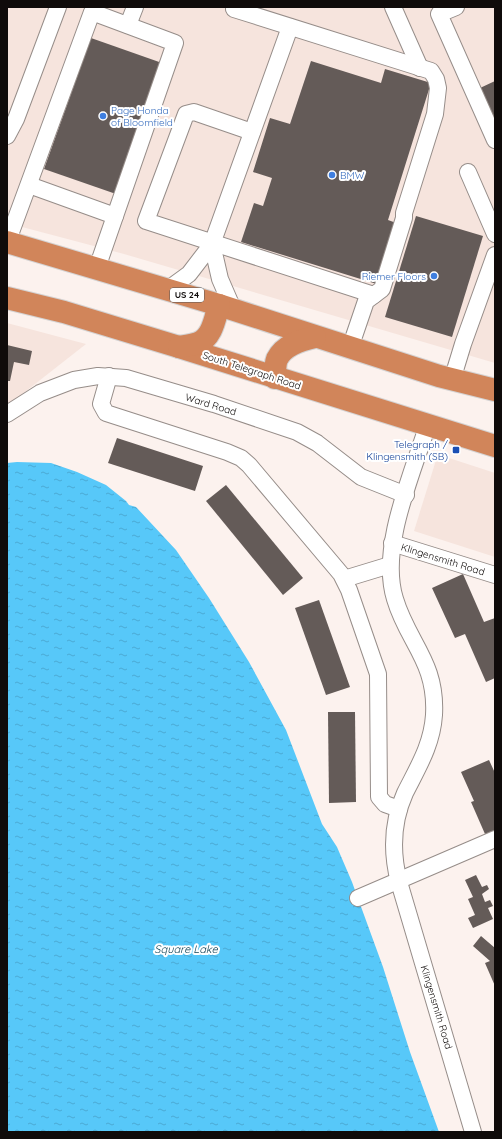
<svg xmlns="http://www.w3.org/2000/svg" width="502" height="1139" font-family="Quicksand,sans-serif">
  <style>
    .built { fill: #f6e4dd }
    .water { fill: url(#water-ripples) }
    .building { fill: #645b58 }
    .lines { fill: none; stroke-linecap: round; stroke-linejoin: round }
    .minor-casing { stroke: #968d89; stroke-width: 18 }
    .highway-casing { stroke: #d4d3d3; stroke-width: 24 }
    .minor { stroke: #fff; stroke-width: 16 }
    .highway { stroke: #d1855a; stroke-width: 22 }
    .shop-dot { fill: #3f7fe0; stroke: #fff; stroke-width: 1.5 }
    .transit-dot { fill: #1a4fb4; stroke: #fff; stroke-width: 1.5 }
    .labels { text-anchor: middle; stroke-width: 4; stroke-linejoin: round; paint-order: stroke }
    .shield { fill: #fff; stroke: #575454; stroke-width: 1 }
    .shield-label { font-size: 9px; font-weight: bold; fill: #0f0b0a }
    .shop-label { font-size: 10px; fill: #366cbe; stroke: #fff; text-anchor: start }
    .street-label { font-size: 10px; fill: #0f0b0a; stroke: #fff }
    .transit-label { font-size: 10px; fill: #164399; stroke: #fff; text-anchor: end }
    .water-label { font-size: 11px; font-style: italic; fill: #0c3e52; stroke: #fff }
  </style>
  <defs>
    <pattern id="water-ripples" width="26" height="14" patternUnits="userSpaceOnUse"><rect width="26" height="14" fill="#57c8f9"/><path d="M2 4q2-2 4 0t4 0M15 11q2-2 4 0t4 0" fill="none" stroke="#4baad4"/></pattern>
  </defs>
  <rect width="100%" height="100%" fill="#fcf2ee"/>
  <g class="built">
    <polygon points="7,7 495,7 495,363 124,254 7,223"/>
    <polygon points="7,323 86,344 7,406"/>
    <polygon points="437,457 449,458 495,473 495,557 414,531"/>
  </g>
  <polygon class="water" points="17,462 51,463 77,472 106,485 126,501 129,505 136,507 176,550 209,598 249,662 286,730 322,824 337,847 352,882 383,967 410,1052 439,1132 7,1132 7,463"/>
  <g class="building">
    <polygon points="91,38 162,63 116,194 44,169"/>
    <polygon points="311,61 381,83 385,69 431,83 388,220 399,224 380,285 241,242 254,203 263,206 272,178 253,172 270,118 290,124"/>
    <polygon points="495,81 495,123 480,88"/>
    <polygon points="416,216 483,236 452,337 385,317"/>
    <polygon points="7,345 32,351 29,365 14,362 10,381 7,381"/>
    <polygon points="117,438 203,466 195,491 108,463"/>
    <polygon points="226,485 303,578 283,595 206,501"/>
    <polygon points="463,574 484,622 495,618 495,678 486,682 465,634 455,638 432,588"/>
    <polygon points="319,600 350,687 326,695 295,608"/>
    <polygon points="328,712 355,712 356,802 329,803"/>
    <polygon points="489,760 495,773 495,830 485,834 471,802 474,801 461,772"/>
    <polygon points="476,875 482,887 487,885 489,889 482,894 485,902 490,900 493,906 488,908 493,919 473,928 468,918 475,915 468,899 473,897 465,880"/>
    <polygon points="481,936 495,948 495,986 485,963 490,961 473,946"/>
  </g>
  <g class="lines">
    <g class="minor-casing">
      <g id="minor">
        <polyline points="235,7 234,9 431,71 436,79 438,88 435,114 404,213 404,218 382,289 366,301 350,348"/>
        <polyline points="393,7 420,68"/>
        <polyline points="456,7 439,14 495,140"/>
        <polyline points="128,25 135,7"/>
        <polyline points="252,132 194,112 186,114 146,221 374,295"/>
        <polyline points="7,136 16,119 58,7"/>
        <polyline points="468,172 495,234"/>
        <polyline points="29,185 115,216"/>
        <polyline points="7,243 92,12 175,43 97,268"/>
        <polyline points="212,244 220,279 233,309"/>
        <polyline points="167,290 189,274 212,244 290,27"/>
        <polyline points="109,376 101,404 106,413 227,452 241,458 249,465 341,574 349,590 378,674 379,797 385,804 399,809"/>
        <polyline points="452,380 463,344 495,255"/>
        <polyline points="7,414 40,393 74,380 98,376 126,378 214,404 297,432 317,443 361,477 406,495"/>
        <path d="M428 424C412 475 379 548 395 599 408 643 437 662 434 715 432 745 418 767 405 793 392 822 391 851 399 882L473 1132"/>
        <polyline points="392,543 495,575"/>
        <polyline points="344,579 390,565"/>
        <polyline points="358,898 495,839"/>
      </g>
    </g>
    <g class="highway-casing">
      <g id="highway">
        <polyline points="7,242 219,305 439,376 495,390"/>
        <polyline points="7,298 64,312 179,347 495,446"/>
        <path d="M179 347C185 346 193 345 198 343 213 337 215 317 219 305"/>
        <path d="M275 378C275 372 275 364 277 359 284 345 301 340 315 337"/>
      </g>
    </g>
    <use href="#minor" class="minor"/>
    <use href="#highway" class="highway"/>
  </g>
  <g class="shop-dot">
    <circle cx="103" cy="116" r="4"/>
    <circle cx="332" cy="175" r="4"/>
    <circle cx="434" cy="276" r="4"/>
  </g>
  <rect class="transit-dot" x="452" y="446" width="8" height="8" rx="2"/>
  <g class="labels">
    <rect class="shield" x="170" y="288" width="34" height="14" rx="3"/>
    <g class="shield-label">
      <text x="187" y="298">US 24</text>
    </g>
    <g class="shop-label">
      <text x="111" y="114">Page Honda<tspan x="111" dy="12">of Bloomfield</tspan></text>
      <text x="340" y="179">BMW</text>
      <text x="426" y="280" text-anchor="end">Riemer Floors</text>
    </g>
    <g class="street-label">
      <text transform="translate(252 370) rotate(18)" y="4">South Telegraph Road</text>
      <text transform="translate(211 404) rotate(17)" y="4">Ward Road</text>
      <text transform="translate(443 559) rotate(17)" y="4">Klingensmith Road</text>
      <text transform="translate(437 1007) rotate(73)" y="4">Klingensmith Road</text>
    </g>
    <g class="transit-label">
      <text x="448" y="448">Telegraph /<tspan x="448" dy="12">Klingensmith (SB)</tspan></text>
    </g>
    <g class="water-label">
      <text x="186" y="953">Square Lake</text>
    </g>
  </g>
  <rect width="502" height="1139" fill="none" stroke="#0f0b0a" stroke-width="16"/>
</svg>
